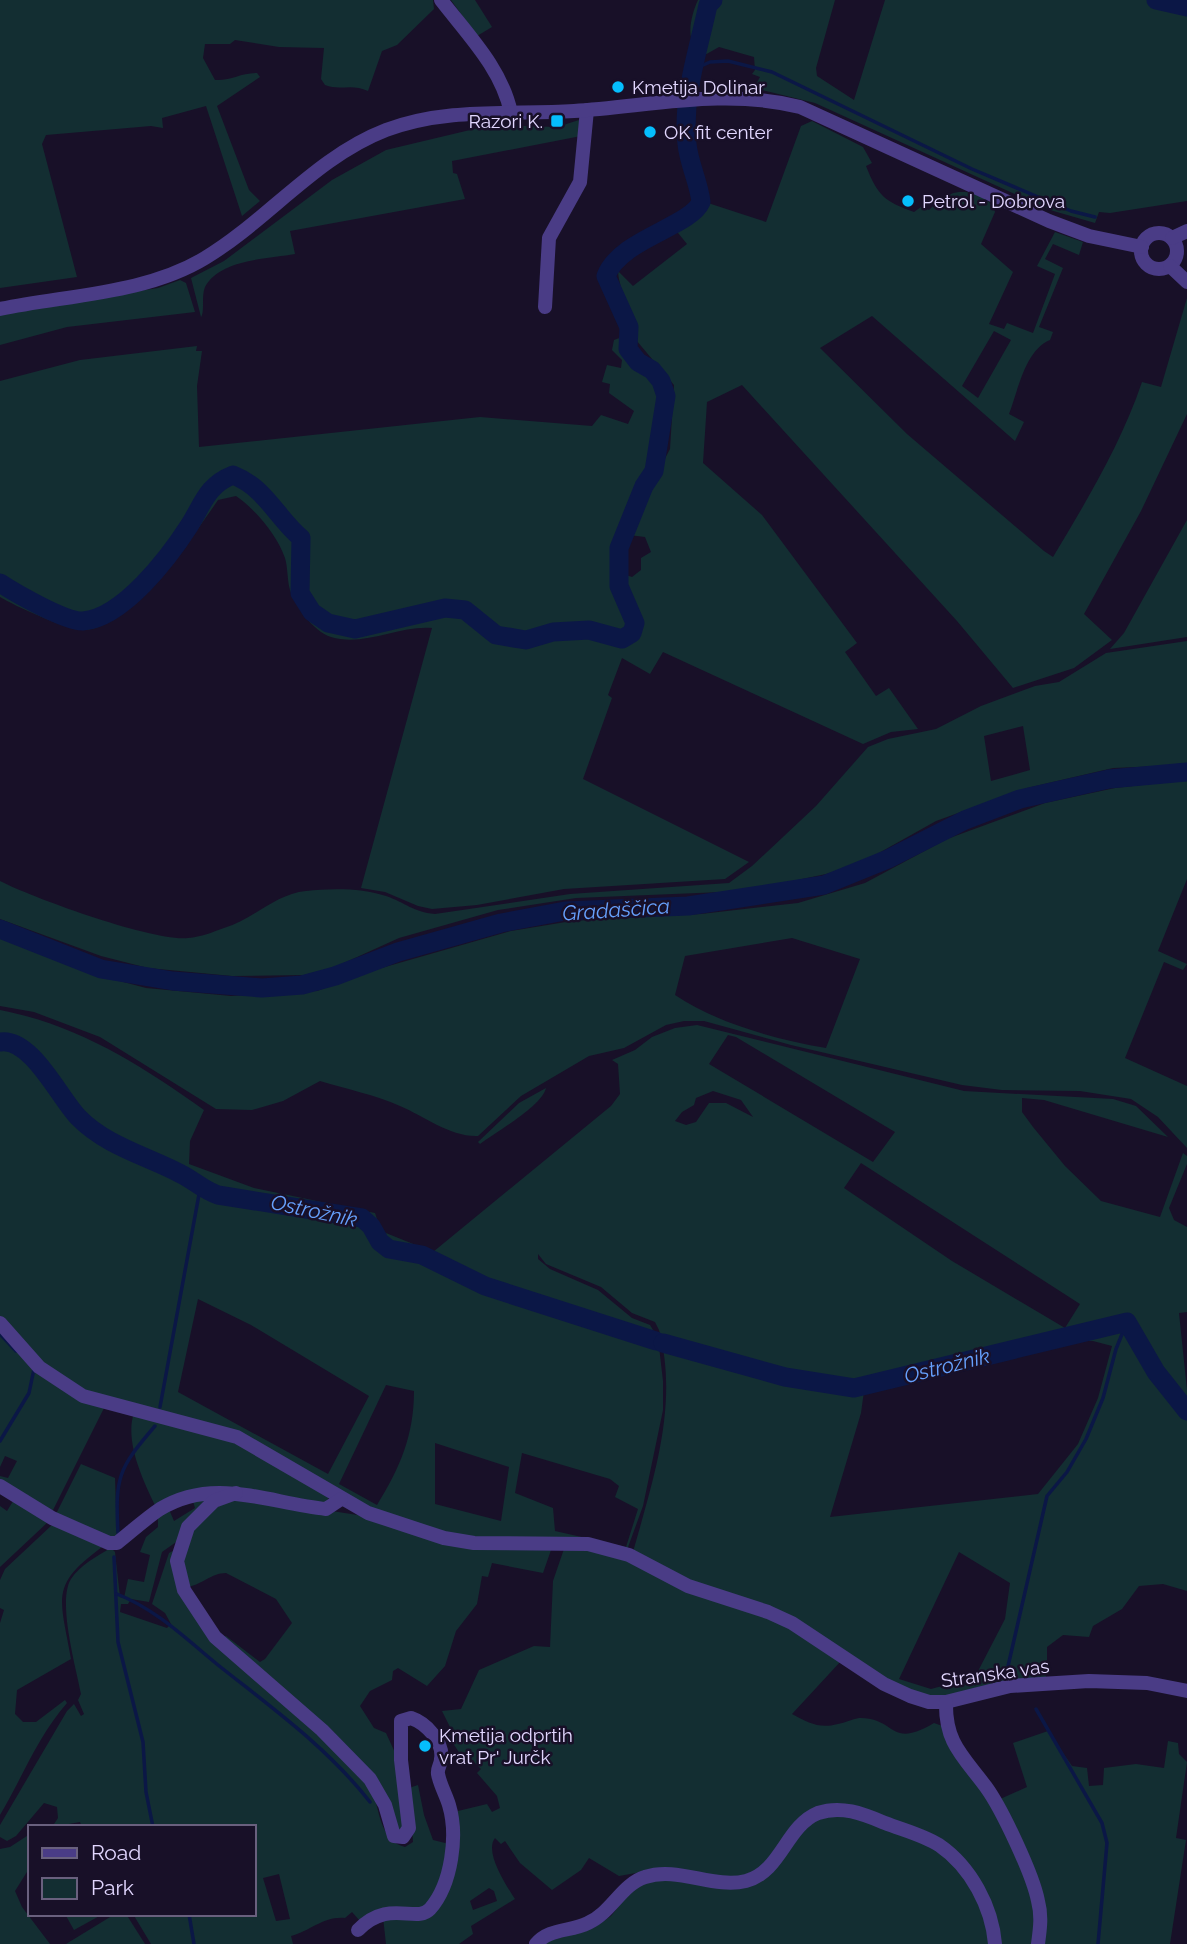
<svg xmlns="http://www.w3.org/2000/svg" width="1187" height="1944" font-family="Raleway,sans-serif">
  <style>
    .green { fill: #132e32; fill-rule: evenodd }
    .lines { fill: none; stroke-linecap: round; stroke-linejoin: round }
    .stream { stroke: #0b1746; stroke-width: 3.5 }
    .river { stroke: #0b1746; stroke-width: 19 }
    .minor { stroke: #4a3c86; stroke-width: 14 }
    .poi-dot { fill: #05befd; stroke: #181028; stroke-width: 2.5 }
    .labels { text-anchor: middle; stroke-width: 5; stroke-linejoin: round; paint-order: stroke }
    .poi-label { font-size: 19px; fill: #e2d7ff; stroke: #181028; text-anchor: start }
    .street-label { font-size: 19px; fill: #e2d7ff; stroke: #181028 }
    .water-label { font-size: 21px; font-style: italic; fill: #66a0fd; stroke: #181028 }
  </style>
  <rect width="100%" height="100%" fill="#181028"/>
  <g class="green">
    <path d="M0 0H433L434 9 397 45 382 51 368 91C352 83 340 91 325 85L321 79 324 48 279 47 235 40 230 44H205L203 58 215 80C231 81 240 73 257 73L260 77 217 106 249 190 260 201 242 216 206 106 162 118 163 128 151 126 46 135 42 144 77 277 0 288Z"/>
    <polygon points="451,0 475,0 492,27 477,36"/>
    <path d="M698 0H835L816 68 817 76 854 100 885 0H1187V201L1110 213 1099 212 1095 223 1050 210 815 103 754 88 760 77 752 74 755 70 754 57 719 47 703 56C684 45 690 17 698 0Z"/>
    <path d="M579 120 581 136 452 161 453 173 457 174 465 199 290 231 295 254C268 259 220 259 205 287 201 296 205 311 201 317L191 278 224 261 332 180 386 150 491 125 557 127Z"/>
    <path d="M812 121 863 147 872 163 866 166C878 196 884 201 914 212L921 207 929 210C936 203 942 198 951 194 966 188 992 197 995 212L981 244 1013 272 989 324 1004 329 1007 323 1033 333 1055 274 1037 266 1055 232 1083 242 1079 255 1053 244 1045 259 1063 268 1039 327 1053 332 1050 340C1025 350 1018 391 1009 414L1024 422 1015 441 872 316 820 348 907 434 1044 551 1053 557C1086 502 1121 444 1142 382L1161 387 1187 298V414L1141 511 1084 614 1112 640 1074 668 1013 688 957 621 742 385 707 402 703 463 762 515 857 643 845 652 876 696 889 688 918 729 891 732 863 744 663 652 650 674 622 658 608 695 612 698 583 779 749 862 725 879 564 889 477 905 432 909 418 906 385 892 361 888 432 628C400 625 364 647 331 637 313 631 296 607 290 590 287 580 288 568 285 558 277 535 255 509 236 496L218 500C194 535 131 628 85 630 69 631 15 606 0 597V381L80 360 197 346 196 351H202L197 386 199 447 480 417 592 426 601 415 628 424 634 411 609 393 610 384 602 382 607 365 621 368 622 360 612 350 614 340 622 337C627 367 667 375 662 405 660 412 654 418 652 425L655 436 652 464 659 470 670 449 674 385 636 340C638 316 619 295 618 271L633 286 687 244 674 228 703 214 708 203 766 222 801 126ZM994 331 1011 340 978 398 962 386ZM629 535 645 537 651 552 641 558V570L632 577 626 575 622 564Z"/>
    <polygon points="180,280 186,283 195,312 67,327 0,345 0,313 158,288"/>
    <polygon points="1187,520 1187,637 1110,649 1124,633"/>
    <path d="M1187 641V765L1113 768 1027 788 936 821 861 863 826 874 746 891 576 898 498 910 399 938 335 967 304 975 232 976 148 968 101 956 0 919V881C33 898 154 942 188 938 201 937 213 932 224 928 254 919 275 894 306 891 331 888 363 888 386 896 406 903 413 912 435 914L570 894 729 883 752 866 816 806 868 747 888 739 936 729 981 706 1035 686 1059 682 1106 653ZM1023 726 1030 770 991 781 984 736Z"/>
    <path d="M1187 780V879L1158 951 1187 964 1183 970 1164 962 1125 1058 1187 1086V1148L1158 1117 1131 1099 1080 1091 1002 1090 962 1085 791 1045 704 1021H684L666 1025 624 1048 589 1056 521 1096 478 1136C450 1137 424 1116 400 1106 375 1095 347 1089 320 1081L283 1101 252 1110 216 1109 100 1037 34 1012 0 1006V937L97 975 146 988 231 996 317 991 378 969 511 931 572 921 701 914 798 903 865 883 947 839 1045 803 1115 788ZM792 938 860 959 826 1048C775 1039 719 1024 675 995L685 956Z"/>
    <path d="M0 1010C78 1025 141 1065 204 1110L190 1141 189 1164 254 1188 375 1213 381 1231 433 1252 611 1106 620 1094 618 1064 612 1060 635 1050 652 1037 675 1028 697 1025 964 1091 1113 1099 1136 1106 1168 1137 1044 1100 1022 1098V1112L1033 1127 1065 1166 1101 1201 1160 1217 1183 1153 1187 1156V1164L1169 1208 1174 1220 1187 1227V1312L1179 1313 1187 1390V1591L1163 1584 1139 1586 1122 1609 1093 1626 1089 1637 1063 1635 1047 1647V1660L1043 1666 1047 1680 941 1698 906 1691 806 1628 706 1589 633 1552C653 1480 679 1405 659 1330L655 1322 632 1313 601 1287 546 1264 538 1254V1259L550 1269 598 1290 632 1318 650 1325 658 1338 663 1381V1410L643 1506 627 1550 470 1540 370 1509 268 1449 92 1396 42 1365 0 1318ZM728 1035 736 1037 895 1132 873 1162 709 1064ZM713 1091 741 1100 753 1117 726 1103H709L696 1122 686 1125 675 1121 682 1112 694 1105 696 1098ZM861 1163 1080 1304 1065 1328 952 1261 844 1188ZM198 1299 251 1325 369 1396 328 1474 178 1392ZM1066 1341H1093L1112 1346 1098 1398 1078 1444 1038 1494 830 1517 861 1413 864 1391ZM386 1385 414 1391C414 1435 400 1468 377 1505L339 1484ZM435 1443 509 1467 501 1521 435 1504ZM522 1453 610 1479 619 1486 615 1497 638 1509 626 1547 555 1531 553 1508 515 1493ZM959 1552 1010 1583 1005 1619 975 1677 931 1689 899 1679Z"/>
    <path d="M546 1088C542 1106 496 1132 480 1144L478 1142 519 1103Z"/>
    <polygon points="0,1329 15,1346 105,1406 51,1514 0,1483 0,1476 8,1478 17,1461 5,1456 0,1467"/>
    <path d="M134 1413 224 1434 329 1497 326 1503 246 1490 157 1509C144 1483 124 1441 134 1413Z"/>
    <polygon points="81,1464 115,1478 117,1537 112,1539 55,1516"/>
    <path d="M214 1493 179 1540 162 1552 149 1602 131 1599 128 1604H121L120 1612 167 1628 171 1624 165 1613 152 1604 169 1553 177 1549 182 1593 372 1790C380 1811 380 1841 405 1847L413 1842 409 1788 418 1785 424 1815 433 1840 449 1844 443 1875 426 1909 360 1921 352 1912 345 1918C323 1916 311 1931 291 1936L293 1944H151L133 1914H254V1827H82L80 1822 52 1827 58 1818 57 1807 44 1803 16 1836 7 1841 0 1837V1825L67 1711 74 1704 81 1716 84 1714 78 1700 81 1694C76 1667 57 1601 71 1579 80 1565 97 1556 111 1548L115 1552 120 1597 124 1598 128 1579 144 1582 150 1555 140 1552 146 1537 158 1527V1513L168 1507 174 1521 195 1508 192 1498ZM279 1874 290 1919 276 1921 263 1878Z"/>
    <path d="M234 1496 364 1516 399 1527 551 1550 543 1573 492 1563 488 1577 482 1576 477 1604 456 1631 445 1666 427 1686 398 1668 393 1671 392 1680 370 1691 360 1706 374 1728 386 1733 397 1757 406 1822 397 1834 386 1799 220 1638 226 1636 260 1662 265 1659 292 1623 276 1599 226 1573C211 1573 202 1585 187 1587 182 1577 183 1570 184 1559 186 1523 206 1515 234 1496Z"/>
    <polygon points="15,1498 49,1521 0,1567 0,1506 7,1511"/>
    <path d="M52 1525 105 1545C49 1585 60 1596 71 1659L17 1690 15 1714 23 1722H36L65 1700 67 1703C38 1736 22 1778 0 1815V1623L4 1610 0 1608V1580L5 1569Z"/>
    <path d="M565 1546 606 1551 771 1617 841 1661 792 1714C809 1723 819 1729 838 1724 845 1723 852 1719 859 1718 896 1717 889 1750 934 1723L948 1728 998 1800 1027 1787 1013 1743 1048 1731 1072 1766 1087 1768 1089 1786 1103 1785 1104 1768 1136 1764 1164 1768 1168 1741 1178 1743 1179 1754 1187 1762 1176 1838 1186 1840 1170 1944H540L595 1927 611 1916 647 1871 619 1876 589 1858 581 1870 552 1890 520 1863 505 1841 501 1844 495 1838C484 1852 506 1885 515 1899L471 1926 473 1934 459 1944H386L383 1917 435 1910 458 1811 487 1804 492 1812 500 1808 497 1796 477 1773 481 1769 470 1758 465 1761 448 1736 453 1733 442 1711 461 1709 479 1670 534 1646 550 1647 553 1581ZM489 1888 494 1891 497 1901 473 1910 470 1901Z"/>
    <polygon points="30,1834 30,1867 15,1891 22,1907 50,1944 0,1944 0,1849 10,1847"/>
    <polygon points="65,1914 103,1914 74,1930"/>
    <polygon points="115,1914 126,1914 145,1944 66,1944"/>
  </g>
  <g class="lines">
    <g class="stream">
      <polyline points="692,70 710,62 728,61 772,72 972,169 1071,211 1095,217"/>
      <polyline points="0,1334 16,1351"/>
      <polyline points="160,1407 200,1189"/>
      <polyline points="0,1441 29,1393 34,1369"/>
      <path d="M118 1533C115 1477 118 1469 155 1426"/>
      <polyline points="114,1557 118,1642 143,1742 146,1792 153,1827"/>
      <path d="M117 1594C157 1610 185 1638 218 1665 272 1708 327 1747 370 1802"/>
      <polyline points="1006,1675 1047,1496 1067,1472 1086,1439 1103,1398 1116,1349 1127,1322"/>
      <polyline points="1036,1709 1102,1823 1107,1843 1098,1944"/>
      <polyline points="189,1914 194,1944"/>
    </g>
    <g class="river">
      <polyline points="1156,0 1187,7"/>
      <path d="M0 583C15 593 66 622 83 621 123 618 169 557 189 526 203 504 207 485 233 475 266 488 276 517 301 538L300 593 312 612 328 623 355 629 445 608 465 610 496 635 526 640 553 632 589 630 622 639 632 633 635 623 619 586V548L644 486 654 471 666 396 661 381 652 370 638 362 628 349 629 327 606 276C620 239 690 227 701 202 699 183 689 164 687 144 682 96 698 52 708 5L713 0"/>
      <polyline points="0,929 101,969 173,981 262,988 302,985 335,976 398,952 501,923 565,911 688,906 824,885 888,859 965,820 1020,799 1109,779 1187,772"/>
      <path d="M0 1042C31 1037 59 1097 78 1117 106 1146 147 1156 181 1174 195 1181 203 1190 218 1195L362 1218 371 1226 380 1242 389 1249 422 1255 485 1286 656 1341"/>
      <polyline points="663,1343 785,1377 854,1388 1127,1322 1156,1372 1187,1411"/>
    </g>
    <g class="minor">
      <path d="M441 0C468 35 502 69 511 113"/>
      <circle cx="1159" cy="251" r="18"/>
      <polyline points="1172,238 1187,231"/>
      <polyline points="1170,266 1187,282"/>
      <polyline points="545,307 549,238 580,182 587,110"/>
      <path d="M0 309C66 295 146 294 205 258 268 220 316 157 386 130 447 107 511 115 574 111 651 106 725 88 800 107L1049 221 1089 236 1142 247"/>
      <polyline points="0,1323 39,1367 83,1396 237,1437 368,1513 444,1538 474,1543 588,1544 629,1555 688,1586 768,1612 792,1623 884,1684 910,1696 929,1702 946,1702 1010,1686 1089,1681 1147,1683 1187,1691"/>
      <path d="M0 1486 52 1518 109 1543H117C131 1532 145 1519 160 1509 214 1476 268 1503 326 1509L341 1499"/>
      <path d="M236 1493 214 1501 188 1527 177 1561 184 1590 215 1637 322 1730 370 1779 385 1805 394 1836 403 1837 409 1828 401 1760V1721L411 1718C426 1723 444 1742 441 1759 441 1765 437 1768 438 1774 440 1785 446 1795 449 1805 458 1835 452 1884 430 1909 416 1924 389 1898 358 1930"/>
      <path d="M946 1702C945 1743 963 1756 986 1787 1002 1809 1033 1875 1038 1901 1042 1916 1040 1929 1038 1944"/>
      <path d="M536 1944C549 1928 570 1932 588 1923 611 1913 622 1884 645 1877 678 1866 713 1889 746 1881 781 1872 786 1826 818 1813 842 1805 863 1814 885 1823 903 1830 923 1835 939 1845 971 1867 992 1907 995 1944"/>
    </g>
  </g>
  <g class="poi-dot">
    <circle cx="618" cy="87" r="7"/>
    <rect x="550" y="114" width="14" height="14" rx="3.5"/>
    <circle cx="650" cy="132" r="7"/>
    <circle cx="908" cy="201" r="7"/>
    <circle cx="425" cy="1746" r="7"/>
  </g>
  <g class="labels">
    <g class="poi-label">
      <text x="632" y="94">Kmetija Dolinar</text>
      <text x="543" y="128" text-anchor="end">Razori K.</text>
      <text x="664" y="139">OK fit center</text>
      <text x="922" y="208">Petrol - Dobrova</text>
      <text x="439" y="1742">Kmetija odprtih<tspan x="439" dy="22">vrat Pr' Jurčk</tspan></text>
    </g>
    <g class="street-label">
      <text transform="translate(995 1673) rotate(-8)" y="7">Stranska vas</text>
    </g>
    <g class="water-label">
      <text transform="translate(616 910) rotate(-4)" y="7">Gradaščica</text>
      <text transform="translate(314 1211) rotate(12)" y="7">Ostrožnik</text>
      <text transform="translate(947 1366) rotate(-14)" y="7">Ostrožnik</text>
    </g>
  </g>
  <rect x="28" y="1825" width="228" height="91" fill="#181028" stroke="#69607e" stroke-width="2"/>
  <rect x="42" y="1848" width="35" height="10" fill="#4a3c86" stroke="#69607e" stroke-width="2"/>
  <text x="91" y="1860" font-size="21" fill="#e2d7ff">Road</text>
  <rect x="42" y="1878" width="35" height="21" fill="#132e32" stroke="#69607e" stroke-width="2"/>
  <text x="91" y="1895" font-size="21" fill="#e2d7ff">Park</text>
</svg>
